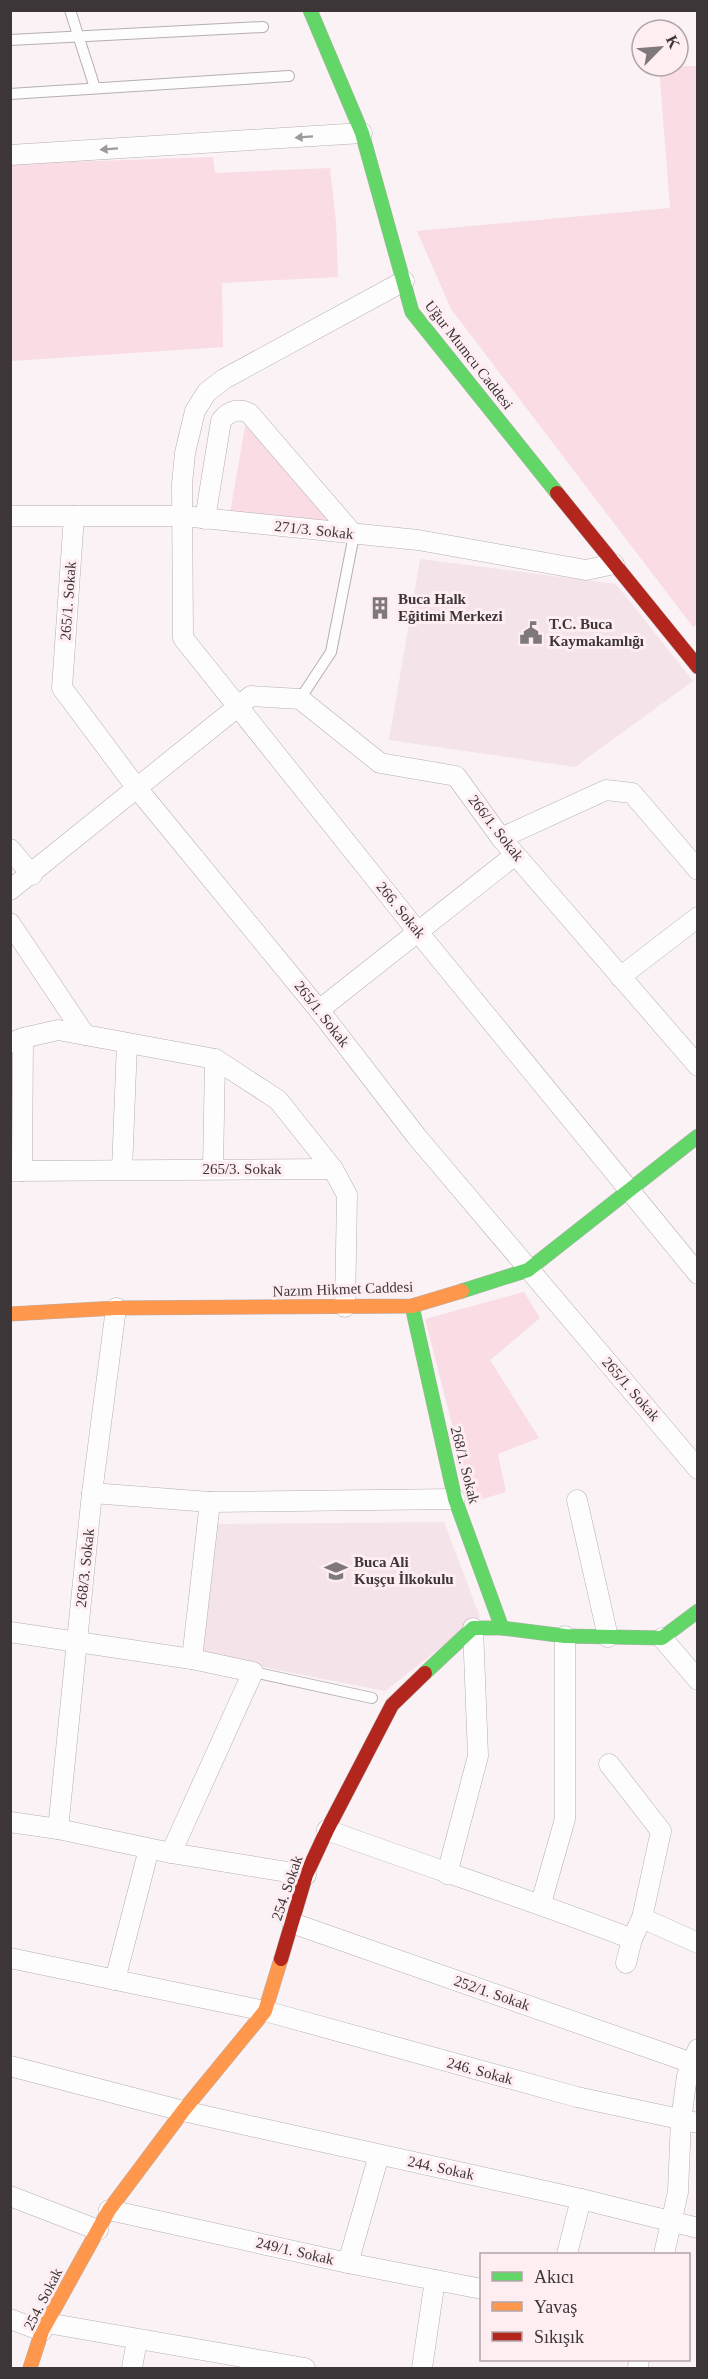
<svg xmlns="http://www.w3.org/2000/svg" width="708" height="2379" font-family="'Times New Roman',serif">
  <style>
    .built { fill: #f4e3e8 }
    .green { fill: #f9dce4 }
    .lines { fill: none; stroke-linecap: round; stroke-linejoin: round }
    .lane-casing { stroke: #b5afb0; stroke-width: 12 }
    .street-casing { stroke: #b5afb0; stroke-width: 21 }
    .fast-casing { stroke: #b5afb0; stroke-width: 15 }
    .slow-casing { stroke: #b5afb0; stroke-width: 15 }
    .jam-casing { stroke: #b5afb0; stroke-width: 15 }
    .lane { stroke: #fefdfd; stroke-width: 10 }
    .street { stroke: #fefdfd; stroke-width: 20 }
    .fast { stroke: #63d668; stroke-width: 14 }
    .slow { stroke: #ff974d; stroke-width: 14 }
    .jam { stroke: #b3261e; stroke-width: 14 }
    .oneway { fill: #9e9a9a }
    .labels { text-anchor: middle; stroke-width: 6; stroke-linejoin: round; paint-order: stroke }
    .street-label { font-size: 15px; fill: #3d3638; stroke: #feeef2 }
    .poi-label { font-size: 15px; font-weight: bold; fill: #3d3638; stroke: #feeef2; text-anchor: start }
  </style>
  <rect width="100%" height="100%" fill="#faf2f4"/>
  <g class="built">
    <polygon points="420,559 616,584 693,681 575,767 389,740"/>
    <polygon points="444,1522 480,1617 385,1691 197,1654 215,1524"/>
  </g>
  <g class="green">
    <polygon points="659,66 697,66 698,623 693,627 451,309 417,231 670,208"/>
    <polygon points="213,157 215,173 330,168 336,222 338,277 222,283 223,347 11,361 11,164"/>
    <polygon points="247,415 342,528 230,513"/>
    <polygon points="524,1292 540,1318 490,1360 539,1438 498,1454 506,1492 472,1502 425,1319"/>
  </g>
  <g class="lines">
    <g class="lane-casing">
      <g id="lane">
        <polyline points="70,10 95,88"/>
        <polyline points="10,40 263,27"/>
        <polyline points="10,94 289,76"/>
        <polyline points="300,699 331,652 354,535"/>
        <polyline points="253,1672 372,1698"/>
      </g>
    </g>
    <g class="street-casing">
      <g id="street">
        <polyline points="10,155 362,133"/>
        <polyline points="404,281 224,379 207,392 195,411 185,453 182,484 183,638 418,932 698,1274"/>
        <polyline points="10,516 183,516 418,540 586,570 614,564"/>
        <polyline points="74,516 62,688 136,787 319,1010 417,1137 698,1469"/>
        <path d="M205 519 221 421C228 411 238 408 249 413L354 535"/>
        <polyline points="501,838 606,790 632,793 698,870"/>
        <polyline points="10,849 32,875"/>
        <polyline points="10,890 251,696 300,699 380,763 456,776 501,838 698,1066"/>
        <polyline points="10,923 85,1035"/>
        <polyline points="620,977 698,917"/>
        <polyline points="319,1010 515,855"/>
        <polyline points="10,1043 23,1038 58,1030 215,1059 278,1100 333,1169"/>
        <polyline points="213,1169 215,1059"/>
        <polyline points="122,1170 127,1043"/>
        <polyline points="10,1171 333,1169 347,1195 345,1307"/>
        <polyline points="22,1171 23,1038"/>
        <polyline points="92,1493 210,1502 455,1499"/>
        <polyline points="577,1500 608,1637"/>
        <polyline points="10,1632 192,1659 253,1672 171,1853"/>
        <polyline points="662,1638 698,1680"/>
        <polyline points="192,1659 210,1502"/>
        <polyline points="609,1764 661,1831 642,1918 632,1939"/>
        <polyline points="10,1822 58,1829 171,1853 306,1875"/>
        <polyline points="58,1829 92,1493 116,1308"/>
        <path d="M327 1830C428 1867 532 1900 632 1939L626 1963"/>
        <polyline points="447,1874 478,1756 473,1628"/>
        <polyline points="541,1903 565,1819 565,1636"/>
        <polyline points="642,1918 698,1943"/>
        <polyline points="292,1923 692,2063"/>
        <polyline points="10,1958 265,2011 577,2097 698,2123"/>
        <polyline points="115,1980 149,1849"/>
        <polyline points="10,2066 183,2111 581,2199 698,2228"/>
        <polyline points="10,2196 98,2230"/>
        <polyline points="109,2210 348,2263 482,2289"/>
        <polyline points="567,2254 581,2199"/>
        <polyline points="664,2254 678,2192 681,2120 687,2076 698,2049"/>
        <polyline points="348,2263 379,2155"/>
        <polyline points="10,2319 42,2331"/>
        <polyline points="47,2323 305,2368"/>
        <polyline points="132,2368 137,2340"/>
        <polyline points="422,2368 435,2280"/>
        <polyline points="638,2368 639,2360"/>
      </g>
    </g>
    <g class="fast-casing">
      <g id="fast">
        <polyline points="310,10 362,133 412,312 557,493"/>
        <polyline points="462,1291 528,1270 698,1136"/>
        <polyline points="412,1306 455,1499 502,1628"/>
        <polyline points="425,1673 473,1628 502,1628 565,1636 662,1638 698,1611"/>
      </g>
    </g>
    <g class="slow-casing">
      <g id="slow">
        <polyline points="10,1314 116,1308 412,1306 462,1291"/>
        <polyline points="30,2368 42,2331 109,2210 183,2111 265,2011 281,1959"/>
      </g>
    </g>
    <g class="jam-casing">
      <g id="jam">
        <polyline points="557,493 698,667"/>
        <polyline points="281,1959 306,1875 327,1830 392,1705 425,1673"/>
      </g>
    </g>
    <use href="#lane" class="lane"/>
    <use href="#street" class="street"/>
    <use href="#fast" class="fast"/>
    <use href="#slow" class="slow"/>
    <use href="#jam" class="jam"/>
  </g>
  <defs><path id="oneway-solid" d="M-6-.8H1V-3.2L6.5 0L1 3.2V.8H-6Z" transform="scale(1.5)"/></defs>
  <g class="oneway">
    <use href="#oneway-solid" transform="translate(304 137) rotate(176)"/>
    <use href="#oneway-solid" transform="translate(109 149) rotate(176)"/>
  </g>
  <defs>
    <g id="building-bare" transform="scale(1.8)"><path d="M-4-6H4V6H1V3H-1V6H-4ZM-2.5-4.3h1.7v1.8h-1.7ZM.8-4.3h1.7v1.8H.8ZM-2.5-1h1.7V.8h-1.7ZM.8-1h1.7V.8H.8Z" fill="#7f787a" stroke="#feeef2" stroke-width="2.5" paint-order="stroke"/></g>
    <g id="civic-bare" transform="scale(1.8)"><path d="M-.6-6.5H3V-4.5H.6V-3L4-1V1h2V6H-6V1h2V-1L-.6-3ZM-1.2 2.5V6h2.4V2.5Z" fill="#7f787a" stroke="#feeef2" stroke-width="2.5" paint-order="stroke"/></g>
    <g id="school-bare" transform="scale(1.8)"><path d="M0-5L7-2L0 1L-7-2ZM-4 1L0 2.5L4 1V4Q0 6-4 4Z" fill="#7f787a" stroke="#feeef2" stroke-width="2.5" paint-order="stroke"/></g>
  </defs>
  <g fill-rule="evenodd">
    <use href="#building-bare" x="380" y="608"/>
    <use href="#civic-bare" x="531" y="633"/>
    <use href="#school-bare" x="336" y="1571"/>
  </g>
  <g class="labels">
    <g class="street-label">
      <text transform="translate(469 355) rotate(52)" y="5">Uğur Mumcu Caddesi</text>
      <text transform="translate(314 530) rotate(6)" y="5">271/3. Sokak</text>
      <text transform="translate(68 601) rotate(-86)" y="5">265/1. Sokak</text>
      <text transform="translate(496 828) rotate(52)" y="5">266/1. Sokak</text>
      <text transform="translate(401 910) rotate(51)" y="5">266. Sokak</text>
      <text transform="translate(322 1014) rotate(52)" y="5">265/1. Sokak</text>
      <text x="242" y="1174">265/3. Sokak</text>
      <text transform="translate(343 1289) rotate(-2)" y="5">Nazım Hikmet Caddesi</text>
      <text transform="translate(631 1389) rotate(49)" y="5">265/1. Sokak</text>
      <text transform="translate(465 1465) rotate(76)" y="5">268/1. Sokak</text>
      <text transform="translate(85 1568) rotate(-84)" y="5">268/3. Sokak</text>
      <text transform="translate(287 1888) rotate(-71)" y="5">254. Sokak</text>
      <text transform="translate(492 1993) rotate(19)" y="5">252/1. Sokak</text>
      <text transform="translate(480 2071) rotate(15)" y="5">246. Sokak</text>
      <text transform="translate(441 2168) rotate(12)" y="5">244. Sokak</text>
      <text transform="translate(295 2251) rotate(13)" y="5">249/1. Sokak</text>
      <text transform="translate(43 2299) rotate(-63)" y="5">254. Sokak</text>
    </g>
    <g class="poi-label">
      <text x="398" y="604">Buca Halk<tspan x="398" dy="17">Eğitimi Merkezi</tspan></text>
      <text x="549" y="629">T.C. Buca<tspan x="549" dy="17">Kaymakamlığı</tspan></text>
      <text x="354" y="1567">Buca Ali<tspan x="354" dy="17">Kuşçu İlkokulu</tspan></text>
    </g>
  </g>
  <rect width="708" height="2379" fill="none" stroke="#3d3638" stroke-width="24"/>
  <rect x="480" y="2253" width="210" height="108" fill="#feeef2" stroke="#b1a4a8" stroke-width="1.5"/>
  <rect x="492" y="2272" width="30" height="9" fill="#63d668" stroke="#b1a4a8" stroke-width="1.5"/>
  <text x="534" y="2283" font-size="18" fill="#3d3638">Akıcı</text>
  <rect x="492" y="2302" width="30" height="9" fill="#ff974d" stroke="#b1a4a8" stroke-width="1.5"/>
  <text x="534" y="2313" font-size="18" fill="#3d3638">Yavaş</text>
  <rect x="492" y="2332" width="30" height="9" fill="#b3261e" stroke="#b1a4a8" stroke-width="1.5"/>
  <text x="534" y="2343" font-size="18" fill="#3d3638">Sıkışık</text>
  <g transform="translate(660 48) rotate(65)"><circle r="28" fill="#feeef2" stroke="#b1a4a8" stroke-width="1.5"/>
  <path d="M0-4.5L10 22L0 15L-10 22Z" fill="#7f787a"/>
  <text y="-9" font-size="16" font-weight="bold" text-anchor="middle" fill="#3d3638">K</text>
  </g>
</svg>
